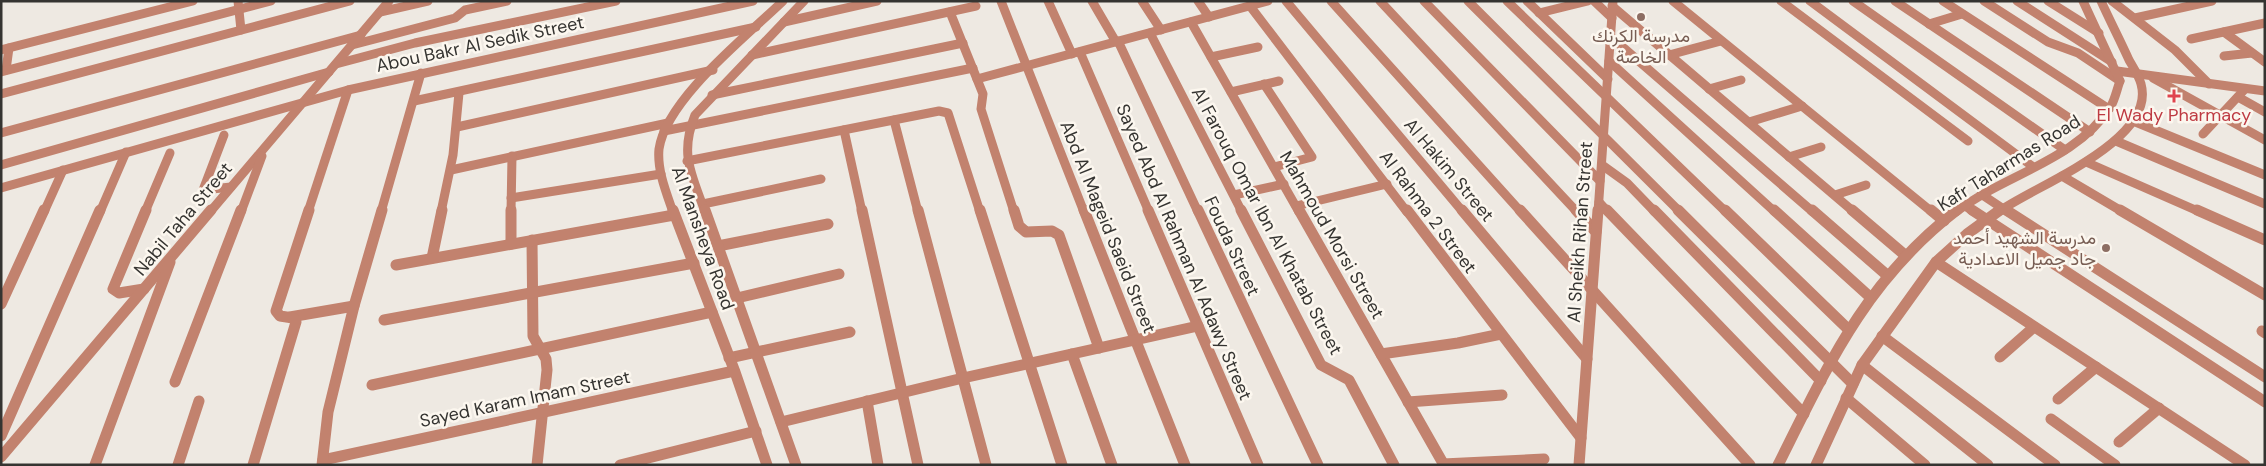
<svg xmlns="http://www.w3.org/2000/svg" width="2266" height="466" font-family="'DM Sans',Vazirmatn,sans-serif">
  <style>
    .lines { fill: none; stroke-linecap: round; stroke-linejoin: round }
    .minor-far1 { stroke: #c2826e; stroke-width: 9 }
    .minor { stroke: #c2826e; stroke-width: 11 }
    .tertiary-far1 { stroke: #c2826e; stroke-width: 9 }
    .tertiary { stroke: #c2826e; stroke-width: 11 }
    .education-dot { fill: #8d6e63; stroke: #fcf7ef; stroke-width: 2 }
    .health-dot { fill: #e0444e; stroke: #fcf7ef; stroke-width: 2 }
    .labels { text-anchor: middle; stroke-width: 5; stroke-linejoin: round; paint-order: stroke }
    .education-label { font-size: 18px; fill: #785e54; stroke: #fcf7ef }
    .street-label { font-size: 18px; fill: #353431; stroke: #fcf7ef }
    .health-label { font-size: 18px; fill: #be3a42; stroke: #fcf7ef }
  </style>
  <rect width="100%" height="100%" fill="#eee9e2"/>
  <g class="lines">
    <g class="minor-far1">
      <polyline points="238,1 241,30"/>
      <polyline points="1001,1 1084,212"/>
      <polyline points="1048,1 1072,54"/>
      <polyline points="1092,1 1116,42"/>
      <polyline points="1142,1 1161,30"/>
      <polyline points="1198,1 1209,17"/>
      <polyline points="1286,1 1463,212"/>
      <polyline points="1331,1 1521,212"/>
      <polyline points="1380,1 1577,212"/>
      <polyline points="1424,1 1600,181"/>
      <polyline points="1468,1 1680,212"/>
      <polyline points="1507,1 1726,212"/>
      <polyline points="1527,1 1608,79"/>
      <polyline points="1594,1 1612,18"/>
      <polyline points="1673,1 1932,212"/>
      <polyline points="1781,1 1968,141"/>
      <polyline points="1810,1 2032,166"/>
      <polyline points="1853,1 2065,150"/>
      <polyline points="1895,1 2090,132"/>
      <polyline points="1943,1 2109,109"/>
      <polyline points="1984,1 2048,42 2078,53 2120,81"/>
      <polyline points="2017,1 2112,62"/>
      <polyline points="2048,1 2099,33"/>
      <polyline points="2112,1 2175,50 2209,84"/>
      <polyline points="1250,6 1407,212"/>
      <polyline points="1612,6 1854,212"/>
      <polyline points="380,12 428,1"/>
      <polyline points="950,12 983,94 981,109 1014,212"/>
      <polyline points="1539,13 1588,1"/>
      <polyline points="2135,18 2212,1"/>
      <polyline points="784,22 877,1"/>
      <polyline points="1191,22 1299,212"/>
      <polyline points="1929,24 1962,14"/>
      <polyline points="2224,32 2265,62"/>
      <polyline points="1150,33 1242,212"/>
      <polyline points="1611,37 1813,212"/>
      <polyline points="2191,39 2265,23"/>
      <polyline points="1118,41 1198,212"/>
      <polyline points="352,45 455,18 465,10 507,1"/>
      <polyline points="1,50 193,1"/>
      <polyline points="1080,52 1149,212"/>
      <polyline points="752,55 976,6"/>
      <polyline points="1669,55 1721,41"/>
      <polyline points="2224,56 2252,53"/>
      <polyline points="1211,57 1258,47"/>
      <polyline points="1609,61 1775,212"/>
      <polyline points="336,64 415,43 616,1"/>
      <polyline points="6,70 9,48"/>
      <polyline points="2117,71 2265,91"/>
      <polyline points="1,72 271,1"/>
      <polyline points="2153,78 2265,140"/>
      <polyline points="977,79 1268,1"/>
      <polyline points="1264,84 1312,157 1274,167"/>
      <polyline points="1709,89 1741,80"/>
      <polyline points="1231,92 1279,81"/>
      <polyline points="1,94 350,1"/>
      <polyline points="712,95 963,43"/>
      <polyline points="2238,97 2265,112"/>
      <polyline points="414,101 756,27"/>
      <polyline points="894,120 918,212"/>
      <polyline points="2133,121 2265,175"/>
      <polyline points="1749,122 1802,106"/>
      <polyline points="457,127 713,70"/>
      <polyline points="844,130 862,212"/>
      <polyline points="664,131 973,68"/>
      <polyline points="1,133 361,35"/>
      <polyline points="2203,134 2245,89"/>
      <polyline points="224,135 203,190 231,187"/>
      <polyline points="2116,141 2265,204"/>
      <polyline points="1789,157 1821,147"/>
      <polyline points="687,161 939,111 948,113 980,212"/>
      <polyline points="2086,162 2200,212"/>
      <polyline points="1,165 329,72"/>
      <polyline points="1602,165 1627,183 1655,212"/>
      <polyline points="451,170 668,123"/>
      <polyline points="2062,176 2123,212"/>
      <polyline points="1,188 348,90 753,1"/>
      <polyline points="1981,194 2008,212"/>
      <polyline points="1234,195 1284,184"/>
      <polyline points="1835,195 1866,185"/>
      <polyline points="511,198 661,174"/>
      <polyline points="1599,202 1608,212"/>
      <polyline points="703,204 821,179"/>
      <polyline points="1964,205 1974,212"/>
      <polyline points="1296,206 1387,184"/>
      <polyline points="44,212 63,170"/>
      <polyline points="100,212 126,152"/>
      <polyline points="145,212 170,153"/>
      <polyline points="210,212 389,1"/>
      <polyline points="241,212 262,156"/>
      <polyline points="308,212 348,90"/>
      <polyline points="381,212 421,73"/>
      <polyline points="441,212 453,155 459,93"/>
      <polyline points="511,212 512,156"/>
      <polyline points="1598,212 1613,1"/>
    </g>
    <g class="minor">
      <polyline points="862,210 918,465"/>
      <polyline points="918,210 986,465"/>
      <polyline points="980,210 1062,465"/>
      <polyline points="1014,210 1019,226 1026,232 1052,231 1059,235 1099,348"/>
      <polyline points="1084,210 1185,465"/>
      <polyline points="1148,210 1258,465"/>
      <polyline points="1198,210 1318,465"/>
      <polyline points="1241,210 1321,365 1349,380 1394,465"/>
      <polyline points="1299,210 1444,465"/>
      <polyline points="1407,210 1581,438"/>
      <polyline points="1462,210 1587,359"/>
      <polyline points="1520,210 1750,465"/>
      <polyline points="1576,210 1596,232"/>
      <polyline points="1607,210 1804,414"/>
      <polyline points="1654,210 1821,381"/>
      <polyline points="1678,210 1853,384"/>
      <polyline points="1725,210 1849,330"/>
      <polyline points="1774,210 1870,297"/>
      <polyline points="1812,210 1888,276"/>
      <polyline points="1852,210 1906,256"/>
      <polyline points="1931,210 1944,221"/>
      <polyline points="1972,210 2265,402"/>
      <polyline points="2006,210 2265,377"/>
      <polyline points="2120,210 2265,295"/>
      <polyline points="2197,210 2265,240"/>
      <polyline points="532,240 533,336 546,359 547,370 537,465"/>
      <polyline points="511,244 511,210"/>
      <polyline points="718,246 828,224"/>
      <polyline points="432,258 442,210"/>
      <polyline points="1936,262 2245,465"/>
      <polyline points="396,265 674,215"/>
      <polyline points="144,289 119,293 113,289 146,210"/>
      <polyline points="737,298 839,274"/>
      <polyline points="1,304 44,210"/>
      <polyline points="290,317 354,306"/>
      <polyline points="384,320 694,263"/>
      <polyline points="2262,331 2265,333"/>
      <polyline points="1882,336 2055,465"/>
      <polyline points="1072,354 1112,465"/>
      <polyline points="1381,354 1458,343 1501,334"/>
      <polyline points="2000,357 2034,327"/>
      <polyline points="729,358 850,332"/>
      <polyline points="1862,365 1988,465"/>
      <polyline points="175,382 241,210"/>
      <polyline points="372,385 712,312"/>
      <polyline points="1846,398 1925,465"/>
      <polyline points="2058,399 2096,367"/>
      <polyline points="867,401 878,465"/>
      <polyline points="1408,402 1502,395"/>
      <polyline points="2051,419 2115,465"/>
      <polyline points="781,422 963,378 1198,326"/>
      <polyline points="1,436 100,210"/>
      <polyline points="2119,442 2159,408"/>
      <polyline points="1,457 211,210"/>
      <polyline points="323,460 734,371"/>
      <polyline points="1443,464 1544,459"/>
      <polyline points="95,465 170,262"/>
      <polyline points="178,465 199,401"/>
      <polyline points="253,465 296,322 293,318 280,316 276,311 309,210"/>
      <polyline points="322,465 328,412 354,306 382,210"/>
      <polyline points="620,465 756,431"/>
      <polyline points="1579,465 1598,210"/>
    </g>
    <g class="tertiary-far1">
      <path d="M673 212C666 192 657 170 659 149 666 99 748 35 783 1"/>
      <path d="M705 212C692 174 679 155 695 115L804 1"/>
      <path d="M1956 212C2005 174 2076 161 2111 106 2115 99 2117 89 2120 81L2083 1"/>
      <path d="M1998 212C2034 186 2157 141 2141 84 2139 76 2133 67 2129 60 2120 40 2110 21 2101 1"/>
    </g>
    <g class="tertiary">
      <polyline points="673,210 735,372 767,465"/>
      <polyline points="705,210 796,465"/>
      <path d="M1778 465C1828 365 1866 280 1957 210"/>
      <polyline points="1816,465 1862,365 1936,262 1967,234 2000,210"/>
    </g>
  </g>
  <g class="education-dot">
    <circle cx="1641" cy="17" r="5"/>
    <circle cx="2106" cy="248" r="5"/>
  </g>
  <path class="health-dot" d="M2171.5 88.5h5v5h5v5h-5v5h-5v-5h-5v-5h5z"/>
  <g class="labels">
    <g class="education-label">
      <text x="1641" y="42">مدرسة الكرنك<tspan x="1641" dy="21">الخاصة</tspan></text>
      <text x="2096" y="244" text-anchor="end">مدرسة الشهيد أحمد<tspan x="2096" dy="21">جاد جميل الاعدادية</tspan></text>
    </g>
    <g class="street-label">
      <text transform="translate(480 44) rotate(-12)" y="6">Abou Bakr Al Sedik Street</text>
      <text transform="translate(2009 163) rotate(-32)" y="6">Kafr Taharmas Road</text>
      <text transform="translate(1449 170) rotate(50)" y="6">Al Hakim Street</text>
      <text transform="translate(1428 212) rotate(53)" y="6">Al Rahma 2 Street</text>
      <text transform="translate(183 219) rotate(-50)" y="6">Nabil Taha Street</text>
      <text transform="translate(1267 221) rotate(62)" y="6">Al Farouq Omar Ibn Al Khatab Street</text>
      <text transform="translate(1108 227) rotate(68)" y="6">Abd Al Mageid Saeid Street</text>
      <text transform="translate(1580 232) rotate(-86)" y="6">Al Sheikh Rihan Street</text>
      <text transform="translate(1332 235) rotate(60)" y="6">Mahmoud Morsi Street</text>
      <text transform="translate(703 238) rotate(70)" y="6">Al Mansheya Road</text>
      <text transform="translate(1232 246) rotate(65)" y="6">Fouda Street</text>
      <text transform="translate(1184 252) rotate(67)" y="6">Sayed Abd Al Rahman Al Adawy Street</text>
      <text transform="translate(525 399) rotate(-12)" y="6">Sayed Karam Imam Street</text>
    </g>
    <g class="health-label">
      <text x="2174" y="121">El Wady Pharmacy</text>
    </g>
  </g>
  <rect width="2266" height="466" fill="none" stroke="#353431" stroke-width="5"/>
</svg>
